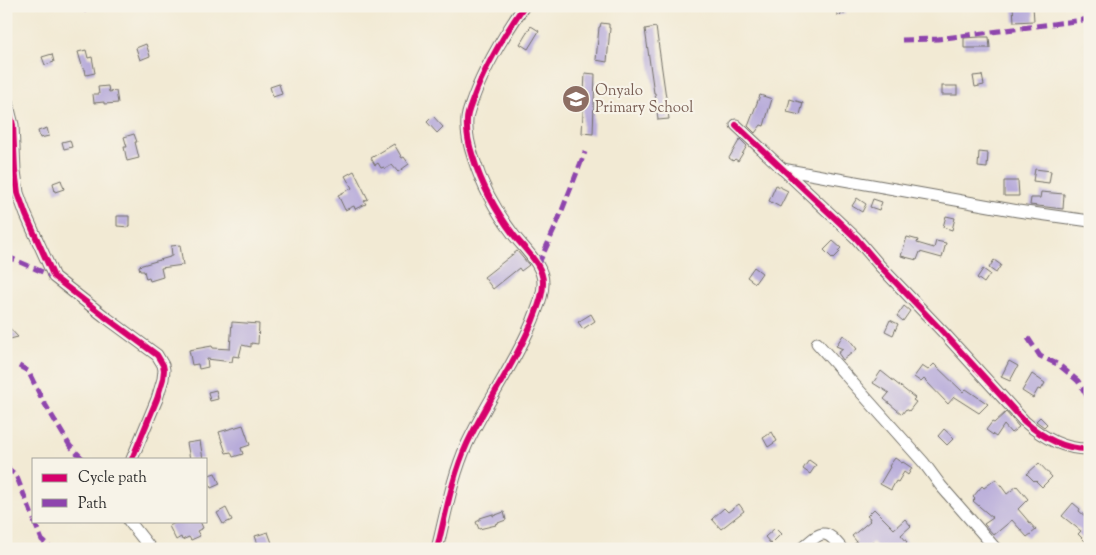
<svg xmlns="http://www.w3.org/2000/svg" width="1096" height="555" font-family="'Sorts Mill Goudy',serif">
  <style>
    .building { fill: #b8acda }
    .lines { fill: none; stroke-linecap: round; stroke-linejoin: round }
    .minor-casing { stroke: #716e66; stroke-width: 13 }
    .minor { stroke: #fff; stroke-width: 11 }
    .quiet { stroke: #8e44ad; stroke-width: 5; stroke-dasharray: 10 5; stroke-linecap: butt }
    .cycleway-casing { stroke: #f7f3e8; stroke-width: 9 }
    .cycleway { stroke: #d6006c; stroke-width: 6 }
    .labels { text-anchor: middle; stroke-width: 4.5; stroke-linejoin: round; paint-order: stroke }
    .education-label { font-size: 15px; fill: #785e54; stroke: #f7f3e8; text-anchor: start }
  </style>
  <rect width="100%" height="100%" fill="#f7f3e8"/>
  <filter id="ink" filterUnits="userSpaceOnUse"><feTurbulence type="fractalNoise" baseFrequency=".02" numOctaves="2"/><feDisplacementMap in="SourceGraphic" scale="10" xChannelSelector="R" yChannelSelector="G"/><feConvolveMatrix kernelMatrix="1 2 1 2 8 2 1 2 1" color-interpolation-filters="sRGB"/></filter>
  <filter id="wash" filterUnits="userSpaceOnUse"><feTurbulence type="fractalNoise" baseFrequency=".0096" numOctaves="4" result="noise"/><feDisplacementMap in="SourceGraphic" scale="20" xChannelSelector="R" yChannelSelector="G"/><feGaussianBlur stdDeviation="1.12" result="paint"/><feColorMatrix in="noise" values="0 0 0 0 0 0 0 0 0 0 0 0 0 0 0 0 0 1.4 0 .05"/><feComposite in="paint" operator="in"/></filter>
  <g filter="url(#wash)">
    <rect width="100%" height="100%" fill="#f2ead4"/>
    <g id="blocks">
      <g class="building">
        <polygon points="836,6 844,6 845,14 837,15"/>
        <polygon points="1013,6 1033,6 1034,21 1014,22"/>
        <polygon points="601,23 609,24 609,28 610,28 607,62 596,60 599,27 600,27"/>
        <polygon points="531,26 539,31 528,49 520,44"/>
        <polygon points="656,27 669,119 658,120 655,93 654,93 645,29"/>
        <polygon points="980,37 989,37 990,48 964,48 964,38"/>
        <polygon points="146,44 150,56 140,60 136,48"/>
        <polygon points="86,50 88,58 92,57 95,73 86,75 85,69 83,69 78,52"/>
        <polygon points="52,54 54,62 45,65 42,57"/>
        <polygon points="585,73 595,74 593,134 582,133"/>
        <polygon points="982,75 984,85 975,87 973,76"/>
        <polygon points="279,84 282,94 273,97 270,87"/>
        <polygon points="108,86 109,92 116,91 118,103 104,104 104,102 94,103 93,94 99,94 98,87"/>
        <rect x="942" y="86" width="15" height="9"/>
        <polygon points="760,95 772,99 764,126 761,125 755,133 748,126 749,124"/>
        <polygon points="790,99 803,103 800,115 787,112"/>
        <polygon points="433,116 443,127 437,133 427,122"/>
        <polygon points="47,128 49,136 40,138 38,131"/>
        <polygon points="134,134 137,142 135,142 139,158 127,161 124,147 127,147 124,137"/>
        <polygon points="740,139 747,146 738,161 735,159 733,161 729,158"/>
        <polygon points="70,140 72,147 64,149 62,142"/>
        <polygon points="394,144 402,158 404,157 409,164 398,172 392,165 385,169 384,167 381,168 378,163 375,165 371,158"/>
        <polygon points="979,152 988,153 987,168 978,167"/>
        <polygon points="1035,169 1051,171 1049,183 1033,181"/>
        <polygon points="354,171 368,199 364,201 366,204 355,209 354,206 345,210 338,195 352,188 345,176"/>
        <polygon points="61,180 64,189 55,192 53,183"/>
        <polygon points="1004,181 1018,181 1019,196 1004,196"/>
        <polygon points="776,185 788,191 780,207 769,201"/>
        <polygon points="1041,192 1064,194 1063,209 1030,205 1031,198 1040,198"/>
        <polygon points="857,198 866,204 862,212 852,206"/>
        <polygon points="873,199 882,202 879,210 870,207"/>
        <polygon points="117,216 129,216 129,227 117,226"/>
        <polygon points="946,216 955,218 952,230 943,227"/>
        <polygon points="907,237 918,240 917,243 934,248 936,241 946,243 942,258 920,252 917,260 901,256"/>
        <polygon points="833,241 841,248 838,251 840,252 833,259 824,250"/>
        <polygon points="180,245 183,265 161,268 163,277 150,281 149,278 146,279 144,271 140,271 139,266 170,257 170,256 172,256 171,246"/>
        <polygon points="517,251 529,265 521,271 519,268 493,289 484,277"/>
        <polygon points="994,260 1001,265 996,273 989,268"/>
        <polygon points="754,267 762,273 755,283 747,277"/>
        <polygon points="983,269 990,274 984,283 977,278"/>
        <polygon points="904,306 910,311 903,321 897,316"/>
        <polygon points="591,314 595,321 583,329 578,322"/>
        <polygon points="890,320 898,324 893,335 885,331"/>
        <polygon points="232,322 259,324 258,344 251,343 251,347 242,345 239,357 233,356 232,362 207,359 208,367 199,369 198,364 192,365 189,350 212,346 213,348 230,349"/>
        <polygon points="6,324 18,337 6,340"/>
        <polygon points="843,335 849,339 857,349 843,360 838,353 843,349 836,346"/>
        <polygon points="1009,361 1018,366 1010,381 1001,377"/>
        <polygon points="934,364 963,392 966,389 988,404 979,413 954,397 948,404 924,379 921,382 914,377 922,366 928,370"/>
        <polygon points="881,371 915,398 913,400 916,402 909,411 906,409 902,414 884,399 889,393 873,383"/>
        <polygon points="1032,374 1045,383 1041,390 1038,389 1033,398 1022,391"/>
        <polygon points="216,390 218,399 210,401 208,392"/>
        <polygon points="1006,412 1019,427 1011,433 1004,425 996,437 986,430 992,422 994,423"/>
        <polygon points="1040,417 1047,424 1044,427 1036,421"/>
        <polygon points="243,425 250,445 241,448 243,454 233,457 231,452 226,453 219,432"/>
        <polygon points="944,429 954,438 947,445 938,436"/>
        <polygon points="772,432 777,441 768,447 763,438"/>
        <polygon points="200,441 203,459 190,459 187,443"/>
        <polygon points="895,458 902,463 903,462 912,468 908,475 904,472 898,482 896,481 891,490 880,484 890,467 889,466"/>
        <polygon points="809,460 816,465 810,474 803,469"/>
        <polygon points="1039,463 1052,477 1042,487 1035,480 1034,481 1027,474"/>
        <polygon points="215,473 220,484 211,488 206,476"/>
        <polygon points="996,479 1007,494 1017,486 1028,499 1018,509 1036,530 1027,537 1012,520 994,535 984,524 993,518 973,501 975,499 973,497 982,486 984,488"/>
        <polygon points="1073,503 1080,509 1079,511 1087,518 1085,520 1089,523 1090,522 1090,546 1078,534 1081,531 1062,516"/>
        <polygon points="739,504 744,511 721,529 712,519 724,508 728,512"/>
        <polygon points="226,508 232,520 223,524 217,513"/>
        <polygon points="874,509 894,529 905,519 911,526 901,535 907,542 900,549 878,549 873,542 864,549 858,549 854,544 857,542 852,536 870,521 869,520 870,518 867,516"/>
        <polygon points="504,512 506,520 495,524 496,525 479,529 476,522 480,520 480,518 493,514 493,516"/>
        <polygon points="179,521 200,521 203,528 197,531 200,536 191,540 189,537 182,540 181,537 176,540 169,526"/>
        <polygon points="775,528 781,534 771,544 765,537"/>
        <polygon points="268,532 272,543 259,547 255,536"/>
      </g>
    </g>
  </g>
  <g filter="url(#ink)">
    <use href="#blocks" fill-opacity="0" stroke="#716e66" stroke-width="1"/>
    <g class="lines">
      <g class="minor-casing">
        <g id="minor">
          <polyline points="6,98 13,125 15,171 18,193 26,215 54,277 104,316 157,355 163,365 164,370 163,379 157,399 132,459"/>
          <path d="M736 125 856 238 880 266 943 332 1024 421C1042 437 1065 450 1090 449"/>
          <polyline points="782,169 1018,211 1090,221"/>
          <polyline points="817,343 924,463 941,486 996,549"/>
          <polyline points="129,521 151,549"/>
          <path d="M437 549C446 513 452 477 467 444 487 401 515 364 533 320 537 309 543 297 543 284 544 265 524 249 513 234 495 210 482 186 473 157 469 145 466 133 467 120 467 113 471 105 473 99 485 66 504 35 524 6"/>
          <path d="M801 549C821 532 824 526 842 549"/>
        </g>
      </g>
      <use href="#minor" class="minor"/>
      <g class="quiet">
        <polyline points="78,6 87,11 93,6"/>
        <polyline points="902,40 938,39 1090,19"/>
        <polyline points="6,256 54,277"/>
        <polyline points="538,265 555,228 585,152"/>
        <polyline points="1028,338 1040,356 1059,365 1078,381 1090,401"/>
        <polyline points="19,366 28,371 42,399 70,446 83,459"/>
        <polyline points="6,467 16,475 34,520"/>
        <polyline points="34,521 42,540 52,549"/>
      </g>
      <g class="cycleway-casing">
        <g id="cycleway">
          <polyline points="6,98 13,125 15,171 18,193 26,215 54,277 104,316 157,355 163,365 164,370 163,379 157,399 132,459"/>
          <path d="M736 125 856 238 880 266 943 332 1024 421C1042 437 1065 450 1090 449"/>
          <path d="M437 549C446 513 452 477 467 444 487 401 515 364 533 320 537 309 543 297 543 284 544 265 524 249 513 234 495 210 482 186 473 157 469 145 466 133 467 120 467 113 471 105 473 99 485 66 504 35 524 6"/>
        </g>
      </g>
      <use href="#cycleway" class="cycleway"/>
    </g>
  </g>
  <defs>
    <g id="school-disc" transform="scale(1.4375)"><circle r="9.5" fill="#8d6e63" stroke="#f7f3e8"/><path d="M0-5L7-2L0 1L-7-2ZM-4 1L0 2.5L4 1V4Q0 6-4 4Z" fill="#fff"/></g>
  </defs>
  <g fill-rule="evenodd">
    <use href="#school-disc" x="576" y="99"/>
  </g>
  <g class="labels">
    <g class="education-label">
      <text x="595" y="95">Onyalo<tspan x="595" dy="17">Primary School</tspan></text>
    </g>
  </g>
  <rect width="1096" height="555" fill="none" stroke="#f7f3e8" stroke-width="25"/>
  <rect x="32" y="458" width="175" height="65" fill="#f7f3e8" stroke="#a5a39c"/>
  <rect x="42" y="474" width="25" height="8" fill="#d6006c" stroke="#a5a39c"/>
  <text x="78" y="482" font-size="15" fill="#2b2b2b">Cycle path</text>
  <rect x="42" y="499" width="25" height="8" fill="#8e44ad" stroke="#a5a39c"/>
  <text x="78" y="508" font-size="15" fill="#2b2b2b">Path</text>
</svg>
